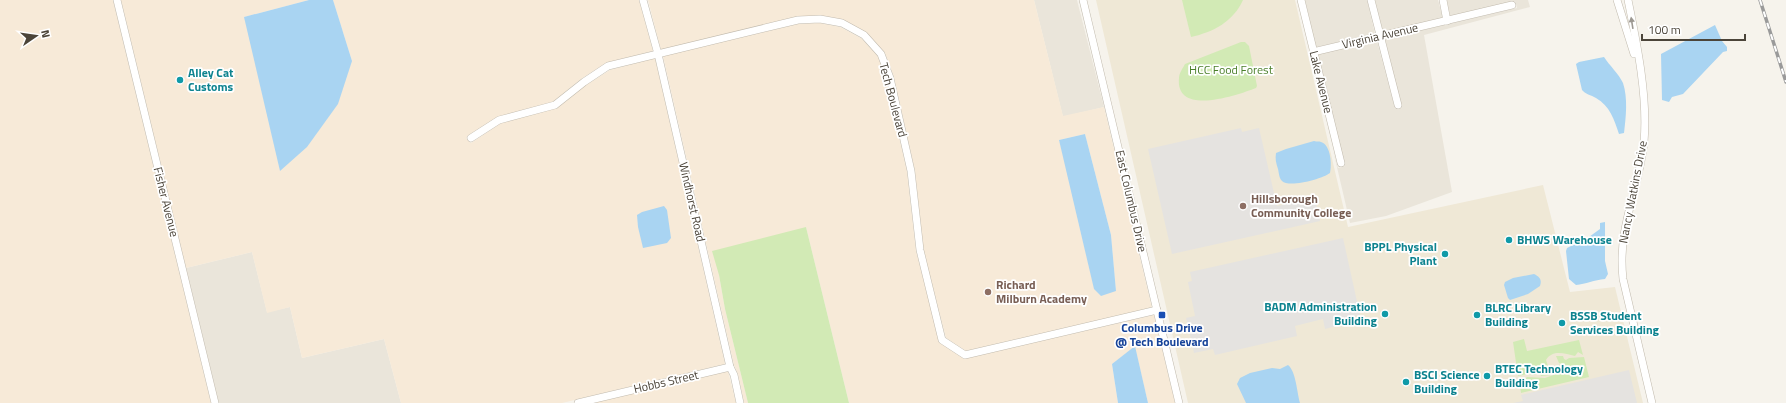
<svg xmlns="http://www.w3.org/2000/svg" width="1786" height="403" font-family="'Titillium Web',sans-serif">
  <style>
    .residential { fill: #eae5da }
    .commercial { fill: #f7ead8; fill-rule: evenodd }
    .education { fill: #efe8d6 }
    .green { fill: #d2eab5 }
    .parking { fill: #e5e3e0 }
    .water { fill: #a9d4f2 }
    .lines { fill: none; stroke-linecap: round; stroke-linejoin: round }
    .minor-casing { stroke: #c2bbae; stroke-width: 8 }
    .minor { stroke: #fff; stroke-width: 7 }
    .rail-casing { stroke: #9a9a9a; stroke-width: 3.5 }
    .rail { stroke: #fff; stroke-width: 2; stroke-dasharray: 6; stroke-linecap: butt }
    .oneway { fill: #9c9892 }
    .culture-dot { fill: #0f9aa8; stroke: #fff; stroke-width: 1.5 }
    .education-dot { fill: #8d6e63; stroke: #fff; stroke-width: 1.5 }
    .transit-dot { fill: #1a4fb4; stroke: #fff; stroke-width: 1.5 }
    .labels { text-anchor: middle; stroke-width: 3.5; stroke-linejoin: round; paint-order: stroke }
    .street-label { font-size: 12px; fill: #4b4439; stroke: #fff }
    .park-label { font-size: 12px; fill: #4a7f2a; stroke: #fff }
    .culture-label { font-size: 12px; font-weight: bold; fill: #0d838f; stroke: #fff; text-anchor: start }
    .education-label { font-size: 12px; font-weight: bold; fill: #785e54; stroke: #fff; text-anchor: start }
    .transit-label { font-size: 12px; font-weight: bold; fill: #164399; stroke: #fff }
  </style>
  <rect width="100%" height="100%" fill="#f6f3ec"/>
  <g class="residential">
    <polygon points="1034,0 1077,0 1104,107 1063,117"/>
    <polygon points="1305,0 1367,0 1375,34 1316,47"/>
    <polygon points="1375,0 1438,0 1443,18 1383,33"/>
    <polygon points="1447,0 1528,0 1530,7 1424,35 1452,192 1386,216 1350,223 1333,150 1338,168 1345,166 1318,54 1377,41 1395,109 1402,108 1385,39 1517,8 1515,1 1450,16"/>
    <polygon points="252,252 267,312 290,307 302,358 384,339 401,403 219,403 186,268"/>
  </g>
  <g class="commercial">
    <polygon points="0,0 113,0 211,403 0,403"/>
    <polygon points="121,0 309,0 244,17 352,61 333,0 639,0 653,51 606,63 581,79 553,102 498,117 466,138 471,143 501,123 556,108 586,85 610,70 655,58 725,364 562,403 401,403 384,339 302,358 290,307 267,313 252,252 186,268"/>
    <path d="M648 0H1034L1063 116 1104 107 1152 308 966 351 946 338 923 249 915 171 894 77 885 53 867 33 843 20 798 17 661 50ZM1085 134 1111 235 1116 291 1059 140Z"/>
    <polygon points="820,23 840,27 861,38 878,56 886,79 907,172 916,251 940,343 966,358 1154,315 1175,403 1148,403 1135,347 1112,364 1118,403 849,403 806,227 719,275 725,309 748,403 744,403 738,374 734,365 663,56 798,24"/>
    <polygon points="728,371 736,403 593,403"/>
  </g>
  <polygon class="education" points="1096,0 1295,0 1348,227 1543,185 1570,292 1615,287 1643,403 1188,403"/>
  <g class="green">
    <path d="M1182 0H1243C1233 22 1213 32 1191 37Z"/>
    <path d="M1241 42H1245L1249 46 1257 86 1256 88C1238 95 1175 117 1179 78 1179 73 1183 68 1185 64Z"/>
    <polygon points="806,227 849,403 748,403 725,309 719,275 712,251"/>
    <path d="M1524 339 1527 351 1579 340 1583 355 1578 352 1575 356C1565 354 1553 349 1546 360L1551 375 1541 376 1540 373H1537L1535 375 1527 374 1518 376 1513 342Z"/>
    <polygon points="1556,356 1563,356 1564,359 1566,360 1569,358 1584,357 1589,377 1521,393 1519,378 1524,380 1527,377 1545,378 1559,373 1559,365 1561,364 1559,363"/>
  </g>
  <g class="parking">
    <polygon points="1241,128 1242,132 1259,128 1277,206 1315,198 1320,221 1172,254 1148,149"/>
    <polygon points="1343,238 1360,315 1354,316 1355,321 1325,329 1323,319 1295,326 1297,336 1215,355 1213,349 1194,353 1186,318 1195,316 1188,282 1192,281 1190,272"/>
    <polygon points="1629,370 1637,403 1513,403 1523,401 1521,395"/>
  </g>
  <g class="water">
    <polygon points="309,0 333,0 352,61 338,104 307,147 280,171 244,17"/>
    <polygon points="1715,25 1722,41 1727,47 1727,51 1723,52 1683,94 1672,97 1669,102 1662,100 1661,54"/>
    <path d="M1604 57C1609 65 1619 74 1623 83 1628 98 1626 117 1624 133L1619 134C1614 119 1610 106 1596 98 1591 95 1585 94 1582 90L1576 64 1579 62Z"/>
    <polygon points="1085,134 1111,235 1116,291 1101,296 1094,289 1059,140"/>
    <path d="M1314 141C1317 142 1319 141 1321 142 1331 145 1332 165 1330 173 1322 179 1289 188 1282 181 1279 178 1279 173 1278 169 1276 163 1275 159 1276 153L1286 149Z"/>
    <polygon points="664,206 667,210 671,238 667,243 643,248 638,227 637,215 642,212"/>
    <path d="M1605 222V261L1608 274 1605 279C1594 280 1586 284 1576 285L1569 279 1566 251 1567 248 1589 237 1600 229V223Z"/>
    <path d="M1534 274C1540 277 1542 280 1540 286L1528 294 1510 300 1508 298 1504 285 1505 282 1513 278Z"/>
    <polygon points="1135,346 1148,403 1118,403 1112,364"/>
    <path d="M1288 365C1296 371 1297 393 1300 403H1246L1237 384 1240 378 1250 373 1272 368 1280 369Z"/>
  </g>
  <g class="lines">
    <g class="minor-casing">
      <g id="minor">
        <polyline points="117,0 215,403"/>
        <polyline points="643,0 658,54 730,367 734,375 740,403"/>
        <polyline points="1083,0 1179,403"/>
        <polyline points="1301,0 1341,163"/>
        <polyline points="1371,0 1398,105"/>
        <polyline points="1443,0 1447,21"/>
        <polyline points="1617,0 1634,54"/>
        <path d="M1628 0C1637 44 1648 97 1644 142 1639 191 1617 227 1623 279L1652 403"/>
        <polyline points="1313,52 1512,5"/>
        <polyline points="471,138 499,120 555,105 584,82 608,66 798,20 820,19 842,23 864,35 881,54 890,78 911,171 920,250 942,340 965,355 1157,310"/>
        <polyline points="578,403 730,367"/>
      </g>
    </g>
    <use href="#minor" class="minor"/>
    <g class="rail-casing">
      <polyline id="rail" points="1760,0 1786,82"/>
    </g>
    <use href="#rail" class="rail"/>
  </g>
  <defs><path id="oneway-solid" d="M-6-.8H1V-3.2L6.5 0L1 3.2V.8H-6Z"/></defs>
  <use class="oneway" href="#oneway-solid" transform="translate(1632 23) rotate(-99)"/>
  <g class="culture-dot">
    <circle cx="180" cy="80" r="4"/>
    <circle cx="1509" cy="240" r="4"/>
    <circle cx="1445" cy="254" r="4"/>
    <circle cx="1385" cy="314" r="4"/>
    <circle cx="1477" cy="315" r="4"/>
    <circle cx="1562" cy="323" r="4"/>
    <circle cx="1487" cy="376" r="4"/>
    <circle cx="1406" cy="382" r="4"/>
  </g>
  <g class="education-dot">
    <circle cx="1243" cy="206" r="4"/>
    <circle cx="988" cy="292" r="4"/>
  </g>
  <rect class="transit-dot" x="1158" y="311" width="8" height="8" rx="2"/>
  <g class="labels">
    <g class="street-label">
      <text transform="translate(1380 36) rotate(-13)" y="4">Virginia Avenue</text>
      <text transform="translate(1321 82) rotate(76)" y="4">Lake Avenue</text>
      <text transform="translate(893 100) rotate(75)" y="4">Tech Boulevard</text>
      <text transform="translate(1633 192) rotate(-79)" y="4">Nancy Watkins Drive</text>
      <text transform="translate(1131 201) rotate(77)" y="4">East Columbus Drive</text>
      <text transform="translate(166 202) rotate(76)" y="4">Fisher Avenue</text>
      <text transform="translate(692 202) rotate(77)" y="4">Windhorst Road</text>
      <text transform="translate(666 382) rotate(-13)" y="4">Hobbs Street</text>
    </g>
    <g class="park-label">
      <text x="1231" y="74">HCC Food Forest</text>
    </g>
    <g class="culture-label">
      <text x="188" y="77">Alley Cat<tspan x="188" dy="14">Customs</tspan></text>
      <text x="1517" y="244">BHWS Warehouse</text>
      <text x="1437" y="251" text-anchor="end">BPPL Physical<tspan x="1437" dy="14">Plant</tspan></text>
      <text x="1377" y="311" text-anchor="end">BADM Administration<tspan x="1377" dy="14">Building</tspan></text>
      <text x="1485" y="312">BLRC Library<tspan x="1485" dy="14">Building</tspan></text>
      <text x="1570" y="320">BSSB Student<tspan x="1570" dy="14">Services Building</tspan></text>
      <text x="1495" y="373">BTEC Technology<tspan x="1495" dy="14">Building</tspan></text>
      <text x="1414" y="379">BSCI Science<tspan x="1414" dy="14">Building</tspan></text>
    </g>
    <g class="education-label">
      <text x="1251" y="203">Hillsborough<tspan x="1251" dy="14">Community College</tspan></text>
      <text x="996" y="289">Richard<tspan x="996" dy="14">Milburn Academy</tspan></text>
    </g>
    <g class="transit-label">
      <text x="1162" y="332">Columbus Drive<tspan x="1162" dy="14">@ Tech Boulevard</tspan></text>
    </g>
  </g>
  <g transform="translate(36 36) rotate(77)" stroke="#ffffff" stroke-width="3" paint-order="stroke">
  <path d="M0-3L7 15L0 10L-7 15Z" fill="#4b4439"/>
  <text y="-6" font-size="11" font-weight="bold" text-anchor="middle" fill="#4b4439">N</text>
  </g>
  <path d="M1642 34v6h103v-6" fill="none" stroke="#4b4439" stroke-width="2"/>
  <text x="1648" y="34" font-size="12" fill="#4b4439" stroke="#ffffff" stroke-width="3" paint-order="stroke">100 m</text>
</svg>
